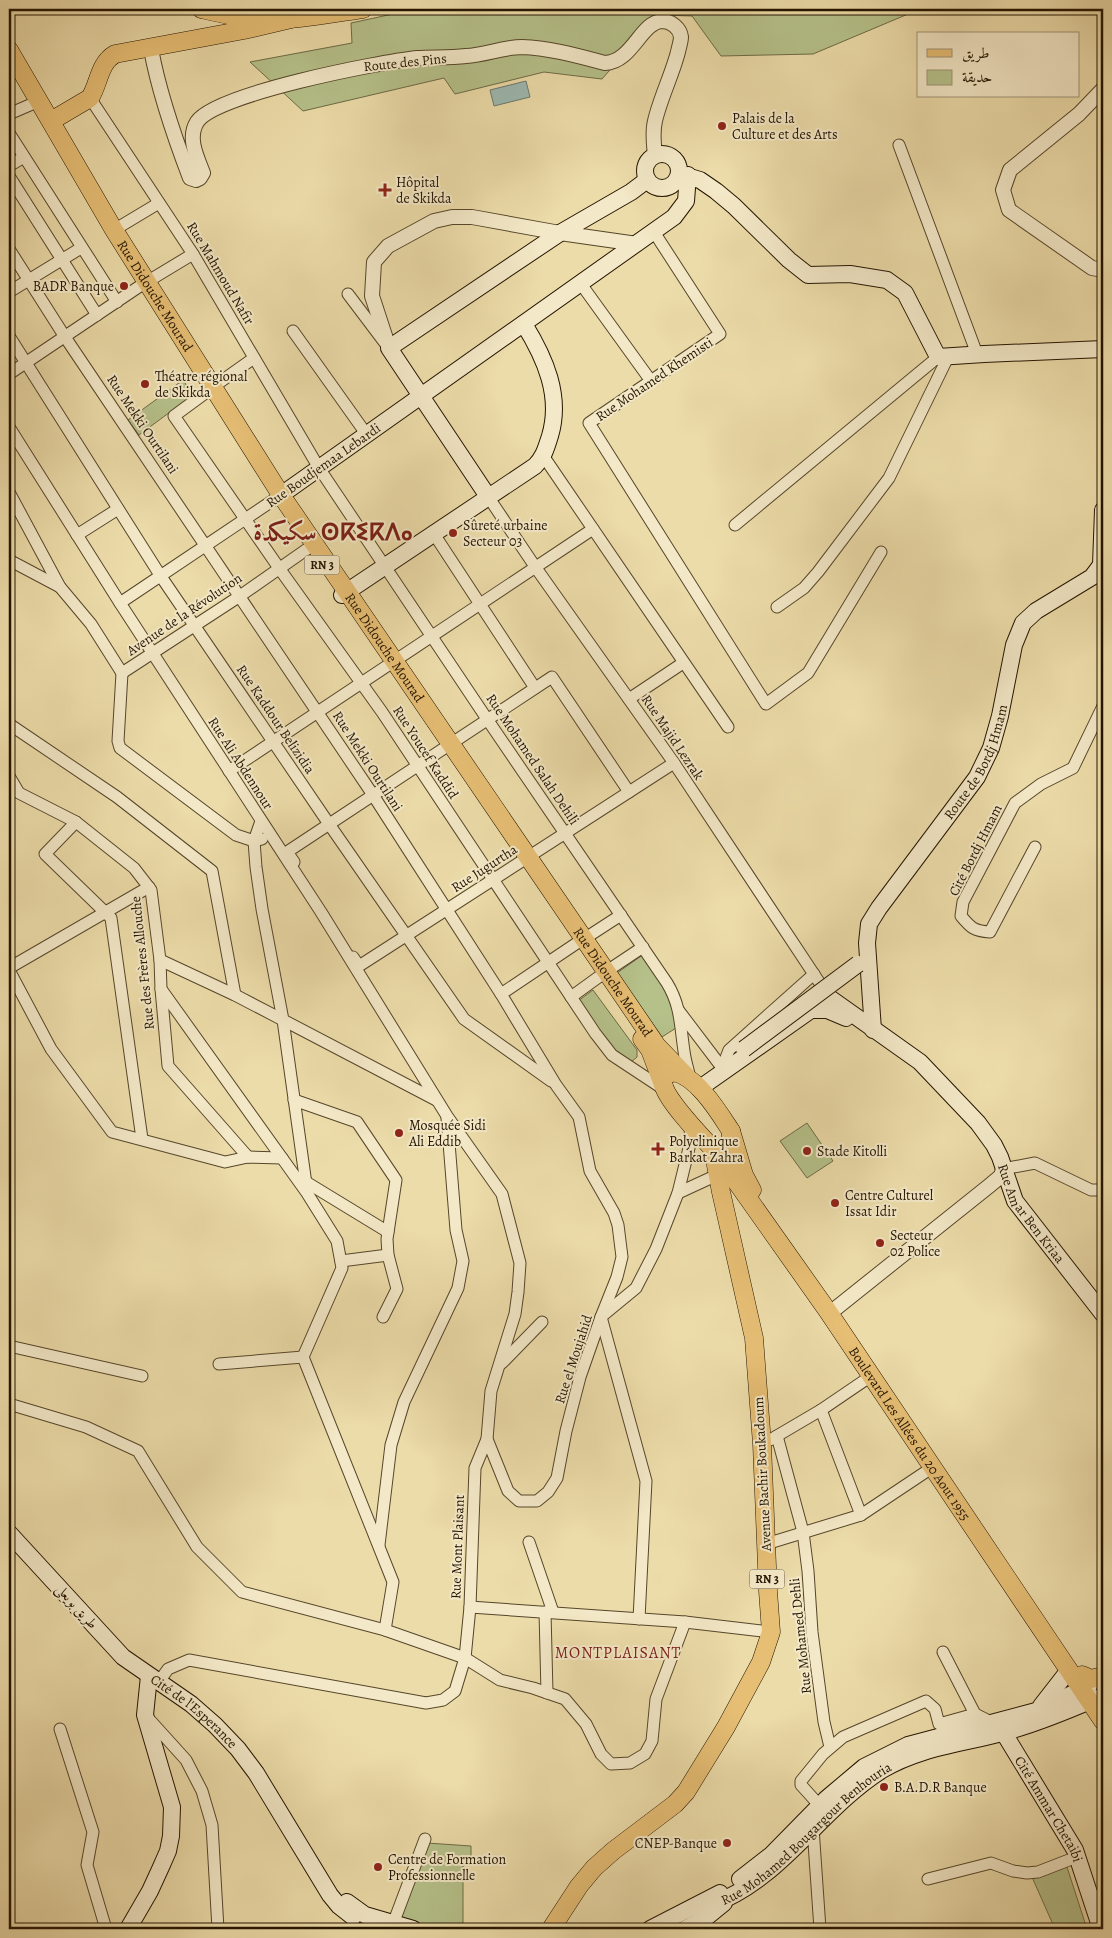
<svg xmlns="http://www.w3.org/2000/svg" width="1112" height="1938" font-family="Alegreya,Amiri,'Noto Sans Tifinagh',serif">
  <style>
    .green { fill: #b6c18a; stroke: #6d6a45 }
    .water { fill: #9cb9b2; stroke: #6c776b }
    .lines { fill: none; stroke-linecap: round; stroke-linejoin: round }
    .secondary-tunnel { stroke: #c4b487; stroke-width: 16; stroke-dasharray: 16 8; stroke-linecap: butt }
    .minor-casing { stroke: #56462a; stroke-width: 13 }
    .tertiary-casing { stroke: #56462a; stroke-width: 16 }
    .secondary-casing { stroke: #241400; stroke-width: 18 }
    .primary-casing { stroke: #241400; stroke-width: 19 }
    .minor { stroke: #f3e8c7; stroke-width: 11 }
    .tertiary { stroke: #f3e8c7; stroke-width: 14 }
    .secondary { stroke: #f3e8c7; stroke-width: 16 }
    .primary { stroke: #e6be74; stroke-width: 18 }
    .secondary-bridge-casing { stroke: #241400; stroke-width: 18; stroke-linecap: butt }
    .secondary-bridge { stroke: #f3e8c7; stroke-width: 16 }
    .poi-dot { fill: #8f2418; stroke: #f3e8c7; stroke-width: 2 }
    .labels { text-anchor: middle; stroke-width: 4; stroke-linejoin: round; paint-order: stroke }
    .shield { fill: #f3e8c7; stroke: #62543c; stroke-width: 1 }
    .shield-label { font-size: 12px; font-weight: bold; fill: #241400 }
    .street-label { font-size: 14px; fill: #241400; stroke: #f3e8c7 }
    .poi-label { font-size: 14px; fill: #241400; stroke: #f3e8c7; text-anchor: start }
    .quarter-label { font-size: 16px; letter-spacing: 1px; fill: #7a1f14; stroke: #f3e8c7 }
    .town-label { font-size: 24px; font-weight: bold; fill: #7a1f14; stroke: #f3e8c7 }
  </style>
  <rect width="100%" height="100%" fill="#ecdca9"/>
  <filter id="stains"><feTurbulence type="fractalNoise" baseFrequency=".004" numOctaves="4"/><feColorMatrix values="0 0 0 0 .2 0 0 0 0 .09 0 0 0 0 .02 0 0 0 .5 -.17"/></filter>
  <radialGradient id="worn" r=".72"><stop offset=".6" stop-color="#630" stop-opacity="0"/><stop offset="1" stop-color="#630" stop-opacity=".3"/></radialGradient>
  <g class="green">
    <polygon points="416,9 920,9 813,54 721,56 692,16 658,15 602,79 544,72 455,94 444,78 303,111 250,62 352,43 351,23"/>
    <polygon points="183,380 193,395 139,435 128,420"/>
    <polygon points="644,954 672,997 676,1028 662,1037 617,973"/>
    <polygon points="593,990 637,1050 637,1057 630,1063 614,1054 578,1001"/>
    <polygon points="807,1123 833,1161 807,1178 780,1141"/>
    <polygon points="427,1843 471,1846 471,1864 463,1866 463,1929 435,1929 399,1921"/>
    <polygon points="1066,1864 1087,1929 1055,1929 1032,1877"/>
  </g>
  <polygon class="water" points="526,81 530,97 494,106 490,90"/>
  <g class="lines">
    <polyline class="secondary-tunnel" points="353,1917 380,1929"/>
    <g class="minor-casing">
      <g id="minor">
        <path d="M90 98 193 254 319 468 487 719 667 983C681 1006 680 1025 684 1051 685 1060 688 1069 690 1078"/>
        <polyline points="9,114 39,101"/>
        <polyline points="9,133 117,302"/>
        <polyline points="899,145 977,354"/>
        <polyline points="9,166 24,157"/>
        <polyline points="9,176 97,315"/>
        <polyline points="114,230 159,203"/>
        <polyline points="654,232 720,334 589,423 766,704 808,673 881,552"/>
        <polyline points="9,249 65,337 373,795 501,994 556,1085 579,1117 590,1171 614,1213 618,1225 622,1257 617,1277 601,1317 580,1377 566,1431 557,1478 548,1492 537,1501 519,1501 508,1491 487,1439"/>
        <polyline points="581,284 651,381"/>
        <polyline points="9,292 81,248"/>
        <polyline points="348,294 385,343"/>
        <polyline points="293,331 367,435"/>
        <polyline points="9,336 160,575 329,824 464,1019 551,1081"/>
        <polyline points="9,374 140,286 193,254"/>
        <polyline points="213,387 254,358"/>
        <polyline points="208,391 174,416 279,568 382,712 595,1033 612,1055 665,1090"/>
        <polyline points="9,427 120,603 321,912 447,1116 502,1194 520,1263 518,1292 515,1314 491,1391 487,1439 475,1468 470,1607 465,1658 455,1691 443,1700 426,1703 189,1660 168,1669 158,1683"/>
        <polyline points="544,457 728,727"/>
        <polyline points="9,492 60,587 91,624 122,673 240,596 310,547"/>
        <polyline points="489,498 536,568 674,763 827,994"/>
        <polyline points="735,525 938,357"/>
        <polyline points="434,534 535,688"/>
        <polyline points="77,535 118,509"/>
        <polyline points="9,560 60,587"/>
        <polyline points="120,603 281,495"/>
        <polyline points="777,607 804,588 818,572 889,478 948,357"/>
        <polyline points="122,673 118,741 120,748 236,835 254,841 262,839"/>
        <polyline points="629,699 683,663"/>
        <polyline points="9,724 117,797 212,871 235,995"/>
        <polyline points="229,771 593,529"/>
        <polyline points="9,776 19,793 76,822 134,868 151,890 160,960 161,989 168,1066 248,1157"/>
        <polyline points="261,821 254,841 256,867 262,909 283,1020 436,1100"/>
        <polyline points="76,822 45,854 111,918 142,1139"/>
        <path d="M1035 847 990 932C974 931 971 928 961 916L963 902 1015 803 1041 784 1073 768 1103 706"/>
        <polyline points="294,862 287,852 552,677 629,792"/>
        <polyline points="584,939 621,915"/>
        <polyline points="353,957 359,966 674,763"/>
        <polyline points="160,960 235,995 283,1020 307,1191"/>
        <polyline points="9,968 149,887"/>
        <polyline points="9,970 51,1049 112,1132 225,1162 248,1157 282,1158"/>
        <polyline points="607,971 643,947"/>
        <polyline points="161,989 307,1193 337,1241 342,1268 303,1357 393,1582 385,1630"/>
        <polyline points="501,994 577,943"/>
        <polyline points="571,997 600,976"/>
        <polyline points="679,1011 720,1065"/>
        <polyline points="724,1063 729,1050 814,974"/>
        <polyline points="294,1100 357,1122 396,1180 387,1239 388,1255 397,1289 383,1317"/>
        <polyline points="1003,1169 1035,1163 1091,1190 1103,1190"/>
        <polyline points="306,1182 388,1232"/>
        <polyline points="678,1193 717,1175"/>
        <polyline points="341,1261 388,1255"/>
        <polyline points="602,1316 636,1288 656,1249 678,1193 689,1148 691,1124"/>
        <polyline points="601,1317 646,1481 639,1619"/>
        <polyline points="9,1346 142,1376"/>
        <polyline points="502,1363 542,1322"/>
        <polyline points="219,1364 303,1357"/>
        <polyline points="9,1404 86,1427 138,1451 197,1547 242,1592 385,1630 465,1658 500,1680 533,1688 565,1699 586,1724 601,1754 611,1764 630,1763 645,1754 652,1741 656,1699 685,1622"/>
        <polyline points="821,1410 861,1515"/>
        <polyline points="777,1436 803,1532 808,1571 812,1632 824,1722 830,1747"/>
        <polyline points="770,1440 821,1410 871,1376"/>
        <polyline points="529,1542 553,1612"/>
        <polyline points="766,1544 861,1515 933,1467"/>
        <polyline points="379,1545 391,1445 404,1402 458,1288 463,1261 456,1230 447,1118"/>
        <polyline points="470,1607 685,1622 771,1632"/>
        <polyline points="545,1612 547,1693"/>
        <polyline points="943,1652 975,1714"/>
        <polyline points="148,1718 186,1760 202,1791 212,1825 218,1929"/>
        <polyline points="60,1729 93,1832 87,1865 106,1929"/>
        <polyline points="820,1806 801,1785 801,1781 823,1754 843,1737 926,1701 935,1709 939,1724 975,1714 991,1722"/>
        <polyline points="813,1828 820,1929"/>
        <polyline points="928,1879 991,1863 1013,1871 1027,1873 1038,1872 1069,1860"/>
        <polyline points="393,1924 425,1839"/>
      </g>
    </g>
    <g class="tertiary-casing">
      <g id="tertiary">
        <path d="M151 49C159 93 174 136 190 178L196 180 200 178 203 173C197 157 187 138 197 122 214 94 380 62 417 58 433 57 450 58 466 56 485 55 504 47 522 47 550 48 578 56 605 63 632 62 641 22 662 21 671 21 680 28 681 37 681 41 679 47 678 52 672 75 660 99 655 121 652 133 654 144 655 156"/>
        <polyline points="1103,89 1079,114 1010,170 1003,190 1009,210 1092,268 1103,270"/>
        <polyline points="389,348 372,296 374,262 388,246 434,221 452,217 472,217 560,233 637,244"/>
        <polyline points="835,1309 989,1186 1001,1176 1003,1169"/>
      </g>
    </g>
    <g class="secondary-casing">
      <g id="secondary">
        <circle cx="662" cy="171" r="17"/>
        <polyline points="680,174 700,180 716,191 734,206 789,260 808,275 850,274 887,280 905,293 938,357 984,354 1103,349"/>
        <polyline points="281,495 674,217 686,201 688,175"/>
        <polyline points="489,498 389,348 560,233 631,192 647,180"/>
        <path d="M342 595 535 466C544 457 546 448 550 436 562 396 545 358 524 324"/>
        <path id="s1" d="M827 996 920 1062 978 1123 994 1145 1000 1157 1015 1201 1103 1314"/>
        <path id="s2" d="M873 1030 867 943 869 924 879 908 977 777 991 748 1000 716 1014 645 1023 623 1036 611 1092 577 1101 565 1103 510"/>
        <polyline points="700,1088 811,1010 827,1010 846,1018"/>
        <path id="s3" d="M9 1533 123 1657 191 1704 215 1725 238 1749 256 1773 330 1895 339 1906 353 1917"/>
        <polyline points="1041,1706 1069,1670"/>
        <path id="s4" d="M999 1725 1075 1850 1101 1929"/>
        <polyline points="740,1879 771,1855 826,1799 864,1767 908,1745 1036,1711 1089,1686"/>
        <polyline points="347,1902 365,1915 413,1929"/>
        <path id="s5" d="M711 1905C781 1880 820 1809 882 1770 920 1747 963 1744 1005 1732 1036 1724 1067 1711 1097 1698"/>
        <polyline points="128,1929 150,1891 161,1867 168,1851 171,1836 172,1807 145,1715 149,1676"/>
        <polyline points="650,1929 720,1893"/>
        <polyline points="685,1929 708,1916 724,1903"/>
      </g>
    </g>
    <g class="primary-casing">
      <g id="primary">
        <path d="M201 9C219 13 236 17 254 19 291 22 327 14 363 9"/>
        <path id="s6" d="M9 50 114 230 281 495 657 1046 688 1078"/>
        <path d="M51 121 90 98C99 84 99 63 115 54L244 30 291 19"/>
        <polyline points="642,1039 650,1050 664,1087"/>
        <path d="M673 1072C697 1076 718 1111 731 1131L730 1143 722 1149H713C700 1135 670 1104 664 1087 662 1083 663 1080 665 1076Z"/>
        <polyline points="731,1131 744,1175 752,1190"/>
        <path id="s7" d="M716 1153 827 1310 1103 1721"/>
        <polyline points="1082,1675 1091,1679 1103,1676"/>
        <polyline points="551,1929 579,1886 594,1868 613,1851 675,1804 686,1792 726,1727 761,1662 771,1632 768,1591 762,1444 754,1338 721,1192 713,1149"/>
      </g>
    </g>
    <use href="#minor" class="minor"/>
    <use href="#tertiary" class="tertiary"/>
    <use href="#secondary" class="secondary"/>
    <use href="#primary" class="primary"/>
    <g class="secondary-bridge-casing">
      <polyline id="secondary-bridge" points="744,1049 858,964"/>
    </g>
    <use href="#secondary-bridge" class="secondary-bridge"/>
  </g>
  <g class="poi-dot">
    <circle cx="722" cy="126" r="5"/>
    <path d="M382.5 182.5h5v5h5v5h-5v5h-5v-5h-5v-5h5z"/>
    <circle cx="124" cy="286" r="5"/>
    <circle cx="145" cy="384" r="5"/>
    <circle cx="453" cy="533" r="5"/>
    <circle cx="399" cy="1133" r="5"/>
    <path d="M655.5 1141.5h5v5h5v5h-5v5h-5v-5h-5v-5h5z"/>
    <circle cx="807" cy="1151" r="5"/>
    <circle cx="835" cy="1203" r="5"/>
    <circle cx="880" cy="1243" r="5"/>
    <circle cx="884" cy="1787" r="5"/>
    <circle cx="727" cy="1843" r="5"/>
    <circle cx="378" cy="1867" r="5"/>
  </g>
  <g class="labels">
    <g class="shield">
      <rect x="304.5" y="555.5" width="35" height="19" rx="4"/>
      <rect x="749.5" y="1569.5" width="35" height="19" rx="4"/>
    </g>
    <g class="shield-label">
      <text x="322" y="569">RN 3</text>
      <text x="767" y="1583">RN 3</text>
    </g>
    <g class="street-label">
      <text transform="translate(405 62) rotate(-6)" y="5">Route des Pins</text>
      <text transform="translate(221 273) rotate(59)" y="5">Rue Mahmoud Nafir</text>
      <text dy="5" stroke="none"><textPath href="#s6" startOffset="286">Rue Didouche Mourad</textPath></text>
      <text transform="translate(654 379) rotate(-34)" y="5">Rue Mohamed Khemisti</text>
      <text transform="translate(143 424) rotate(56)" y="5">Rue Mekki Ourtilani</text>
      <text transform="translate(323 465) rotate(-35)" y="5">Rue Boudjemaa Lebardi</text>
      <text transform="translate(184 614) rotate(-34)" y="5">Avenue de la Révolution</text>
      <text dy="5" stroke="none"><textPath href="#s6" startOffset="706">Rue Didouche Mourad</textPath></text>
      <text transform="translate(276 719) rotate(56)" y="5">Rue Kaddour Belizidia</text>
      <text transform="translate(673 737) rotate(56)" y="5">Rue Majid Lezrak</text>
      <text transform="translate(426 752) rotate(57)" y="5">Rue Youcef Kaddid</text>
      <text transform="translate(533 759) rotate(56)" y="5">Rue Mohamed Salah Dehili</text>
      <text dy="5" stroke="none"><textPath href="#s2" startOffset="302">Route de Bordj Hmam</textPath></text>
      <text transform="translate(368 761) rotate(57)" y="5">Rue Mekki Ourtilani</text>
      <text transform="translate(241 763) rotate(57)" y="5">Rue Ali Abdennour</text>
      <text transform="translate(975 850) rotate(-63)" y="5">Cité Bordj Hmam</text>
      <text transform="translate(484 868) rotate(-33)" y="5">Rue Jugurtha</text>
      <text transform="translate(142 963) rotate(-96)" y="5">Rue des Frères Allouche</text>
      <text dy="5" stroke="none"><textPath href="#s6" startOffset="1111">Rue Didouche Mourad</textPath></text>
      <text dy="5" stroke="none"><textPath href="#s1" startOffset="304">Rue Amar Ben Kriaa</textPath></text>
      <text transform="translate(573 1359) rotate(-72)" y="5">Rue el Moujahid</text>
      <text dy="5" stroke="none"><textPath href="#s7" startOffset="341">Boulevard Les Allées du 20 Aout 1955</textPath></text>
      <text transform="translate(762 1474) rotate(-93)" y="5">Avenue Bachir Boukadoum</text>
      <text transform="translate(457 1547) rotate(-88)" y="5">Rue Mont Plaisant</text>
      <text transform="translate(77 1606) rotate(48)" y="5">طريق بويعلى</text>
      <text transform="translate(800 1636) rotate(-96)" y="5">Rue Mohamed Dehli</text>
      <text dy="5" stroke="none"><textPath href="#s3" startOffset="258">Cité de l'Esperance</textPath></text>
      <text dy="5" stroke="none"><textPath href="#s4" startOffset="98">Cité Ammar Chetaibi</textPath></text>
      <text dy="5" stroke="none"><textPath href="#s5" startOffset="120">Rue Mohamed Bougargour Benhouria</textPath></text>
    </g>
    <g class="poi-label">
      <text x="732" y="123">Palais de la<tspan x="732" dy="16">Culture et des Arts</tspan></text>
      <text x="396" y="187">Hôpital<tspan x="396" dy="16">de Skikda</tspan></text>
      <text x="114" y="291" text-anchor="end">BADR Banque</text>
      <text x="155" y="381">Théatre régional<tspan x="155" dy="16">de Skikda</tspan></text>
      <text x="463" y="530">Sûreté urbaine<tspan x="463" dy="16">Secteur 03</tspan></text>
      <text x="409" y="1130">Mosquée Sidi<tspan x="409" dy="16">Ali Eddib</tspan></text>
      <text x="669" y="1146">Polyclinique<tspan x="669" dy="16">Barkat Zahra</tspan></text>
      <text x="817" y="1156">Stade Kitolli</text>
      <text x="845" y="1200">Centre Culturel<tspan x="845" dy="16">Issat Idir</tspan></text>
      <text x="890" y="1240">Secteur<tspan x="890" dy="16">02 Police</tspan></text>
      <text x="894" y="1792">B.A.D.R Banque</text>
      <text x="717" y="1848" text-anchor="end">CNEP-Banque</text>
      <text x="388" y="1864">Centre de Formation<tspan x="388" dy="16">Professionnelle</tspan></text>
    </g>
    <g class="quarter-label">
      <text x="618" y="1658">MONTPLAISANT</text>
    </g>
    <g class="town-label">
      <text x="333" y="540">سكيكدة ⵙⴽⵉⴽⴷⴰ</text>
    </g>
  </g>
  <rect width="1112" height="1938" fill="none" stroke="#ecdca9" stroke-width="30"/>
  <rect x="10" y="10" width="1092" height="1918" fill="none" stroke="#241400" stroke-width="2.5"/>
  <rect x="15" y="15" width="1082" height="1908" fill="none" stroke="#241400"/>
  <rect x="917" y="32" width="162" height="65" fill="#f3e8c7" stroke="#a09377"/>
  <rect x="927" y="49" width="25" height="8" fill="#e6be74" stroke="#a09377"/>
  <text x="962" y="58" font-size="15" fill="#241400">طريق</text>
  <rect x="927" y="70" width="25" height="15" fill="#b6c18a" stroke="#a09377"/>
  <text x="962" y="82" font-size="15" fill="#241400">حديقة</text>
  <rect width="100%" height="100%" filter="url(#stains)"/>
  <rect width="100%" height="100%" fill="url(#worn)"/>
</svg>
